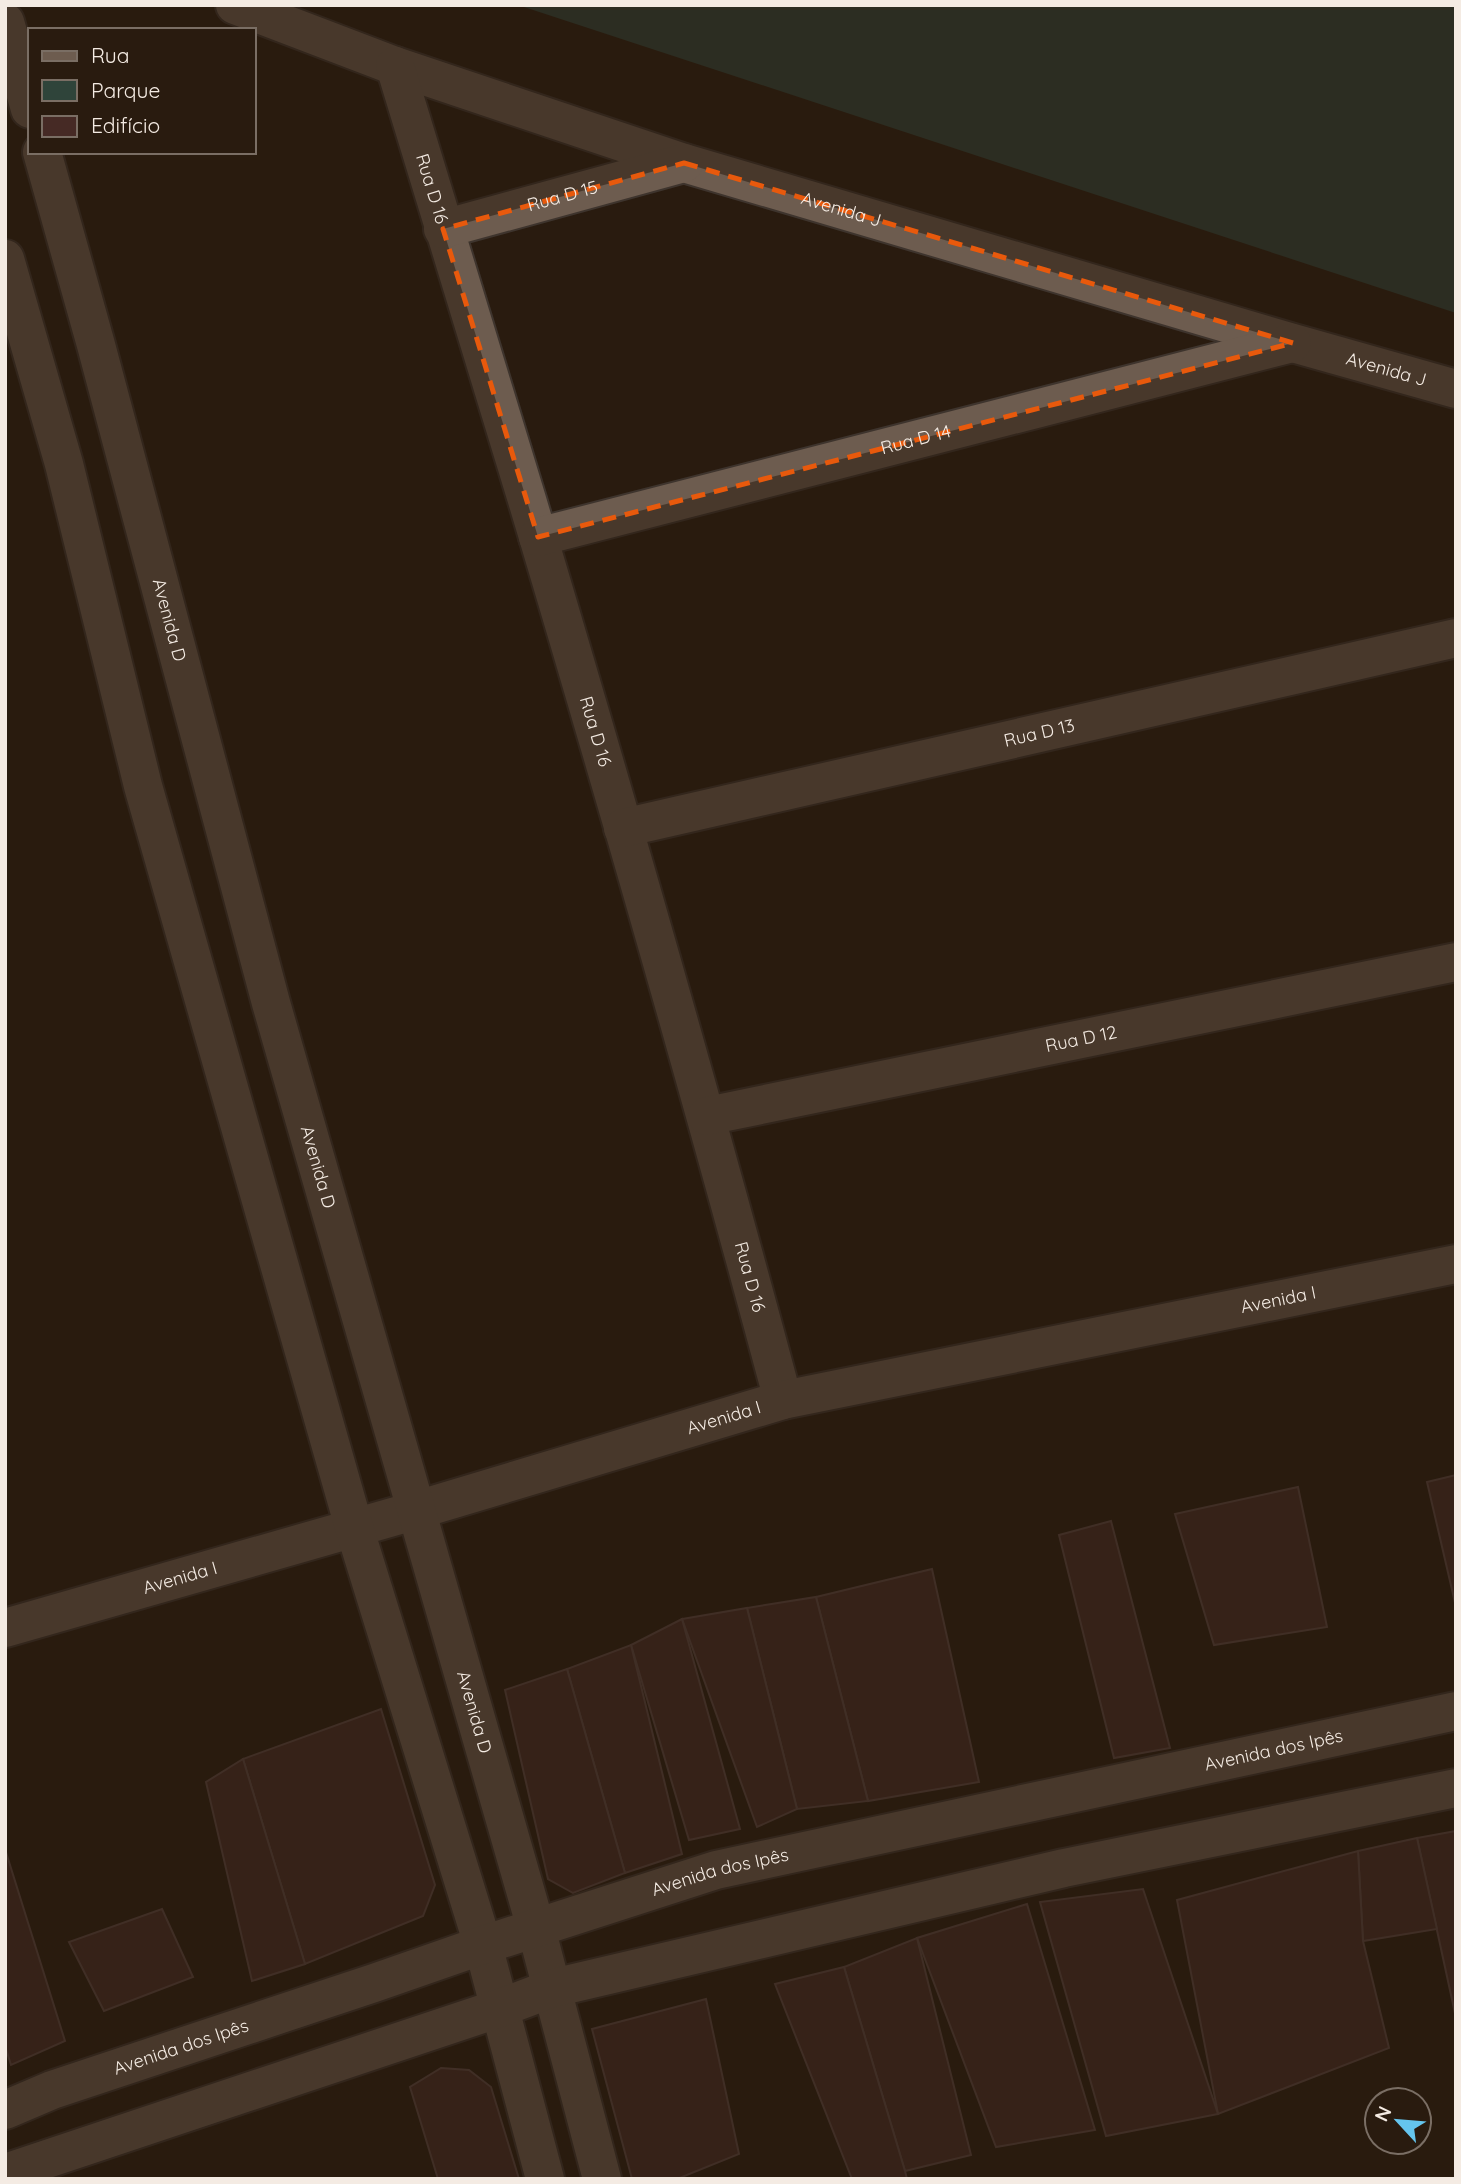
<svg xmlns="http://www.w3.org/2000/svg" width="1461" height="2184" font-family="Quicksand,sans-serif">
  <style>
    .green { fill: #2f443a }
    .building { fill: #462a25; stroke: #5b4641; stroke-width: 2 }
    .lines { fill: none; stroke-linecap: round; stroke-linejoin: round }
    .minor-casing { stroke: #3e342d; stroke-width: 42 }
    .secondary-casing { stroke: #3e342d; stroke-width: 42 }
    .minor { stroke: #6d5c4f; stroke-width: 38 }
    .secondary { stroke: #6d5c4f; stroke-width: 38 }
    .marked { fill: none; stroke: #e8590c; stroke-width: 5; stroke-dasharray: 14 9; stroke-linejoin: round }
    .labels { text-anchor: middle; stroke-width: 5; stroke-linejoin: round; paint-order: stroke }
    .street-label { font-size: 18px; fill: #f4ebe3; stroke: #291b0f }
  </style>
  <rect width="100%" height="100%" fill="#291b0f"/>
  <polygon class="green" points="518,5 1456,5 1456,313"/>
  <g class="building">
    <polygon points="1456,1475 1456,1607 1427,1482"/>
    <polygon points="1298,1487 1327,1627 1214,1645 1175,1514"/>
    <polygon points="1111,1521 1170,1748 1114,1758 1059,1535"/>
    <polygon points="932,1569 979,1782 868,1801 816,1597"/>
    <polygon points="816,1597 868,1801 797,1809 747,1608"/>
    <polygon points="747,1608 797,1809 757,1827 682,1619"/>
    <polygon points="682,1619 740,1829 689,1840 631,1645"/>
    <polygon points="631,1645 682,1854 625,1873 567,1669"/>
    <polygon points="567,1669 625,1873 573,1893 548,1879 505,1690"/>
    <polygon points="381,1709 435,1885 423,1916 305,1964 243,1759"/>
    <polygon points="243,1759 305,1964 252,1981 206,1782"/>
    <polygon points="1456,1831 1456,2018 1417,1838"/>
    <polygon points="1417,1838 1437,1929 1363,1941 1358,1851"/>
    <polygon points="5,1849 65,2041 11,2065 5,2046"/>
    <polygon points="1358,1851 1363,1941 1389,2048 1218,2114 1177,1900"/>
    <polygon points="1143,1889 1218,2114 1106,2136 1040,1902"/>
    <polygon points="1027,1904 1095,2130 996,2147 917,1938"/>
    <polygon points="162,1909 193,1977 104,2011 69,1942"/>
    <polygon points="917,1938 971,2155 905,2171 844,1967"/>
    <polygon points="844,1967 905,2171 907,2179 852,2179 775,1984"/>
    <polygon points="706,1999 739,2154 677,2179 632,2179 592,2029"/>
    <polygon points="441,2068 469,2070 491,2087 519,2179 438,2179 410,2087"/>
  </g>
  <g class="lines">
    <g class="minor-casing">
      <g id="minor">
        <path id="s1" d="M235 5 395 66 684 163 1293 343 1456 389"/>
        <path id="s2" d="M395 66C442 225 492 382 539 540 624 826 706 1112 783 1400"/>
        <path id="s3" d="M443 229 684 163"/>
        <path id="s4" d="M538 537 1292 343"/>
        <path id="s5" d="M623 828 1456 638"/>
        <path id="s6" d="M707 1116 1456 962"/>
        <path id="s7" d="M5 1628 417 1510 783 1400 1456 1264"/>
      </g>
    </g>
    <g class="secondary-casing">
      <g id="secondary">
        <polyline points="5,22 30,109"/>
        <path id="s8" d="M42 152 96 345 271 1003 536 1928 602 2179"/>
        <polyline points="5,259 64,464 143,786 354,1527 483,1945 545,2179"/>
        <path id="s9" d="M5 2110 52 2090 374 1983 483 1945 716 1870 1456 1711"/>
        <polyline points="5,2173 500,2008 553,1988 1064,1868 1456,1788"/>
      </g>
    </g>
    <use href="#minor" class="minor"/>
    <use href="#secondary" class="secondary"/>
  </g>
  <path d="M0 0H1461V2184H0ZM684 163 1293 343 538 537 443 229Z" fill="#291b0f" fill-opacity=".55" fill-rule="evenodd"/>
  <path class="marked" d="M684 163 1293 343 538 537 443 229Z"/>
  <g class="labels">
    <g class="street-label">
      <text dy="6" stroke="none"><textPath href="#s2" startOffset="128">Rua D 16</textPath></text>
      <text dy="6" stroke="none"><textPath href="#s3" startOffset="124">Rua D 15</textPath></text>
      <text dy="6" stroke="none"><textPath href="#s1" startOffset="640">Avenida J</textPath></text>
      <text dy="6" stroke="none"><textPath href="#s1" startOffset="1208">Avenida J</textPath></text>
      <text dy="6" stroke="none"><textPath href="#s4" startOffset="390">Rua D 14</textPath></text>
      <text dy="6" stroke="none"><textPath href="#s8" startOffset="485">Avenida D</textPath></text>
      <text dy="6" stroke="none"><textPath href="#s2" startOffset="695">Rua D 16</textPath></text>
      <text dy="6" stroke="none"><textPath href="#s5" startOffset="427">Rua D 13</textPath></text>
      <text dy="6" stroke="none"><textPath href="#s6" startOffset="382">Rua D 12</textPath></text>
      <text dy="6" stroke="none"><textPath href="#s8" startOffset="1052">Avenida D</textPath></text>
      <text dy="6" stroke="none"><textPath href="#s2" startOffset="1262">Rua D 16</textPath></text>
      <text dy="6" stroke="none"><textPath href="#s7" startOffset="1316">Avenida I</textPath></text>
      <text dy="6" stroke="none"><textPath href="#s7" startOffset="749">Avenida I</textPath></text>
      <text dy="6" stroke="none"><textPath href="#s7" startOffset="182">Avenida I</textPath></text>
      <text dy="6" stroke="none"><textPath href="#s8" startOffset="1619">Avenida D</textPath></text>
      <text dy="6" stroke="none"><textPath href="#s9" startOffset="1321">Avenida dos Ipês</textPath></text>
      <text dy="6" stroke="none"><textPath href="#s9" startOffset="754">Avenida dos Ipês</textPath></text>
      <text dy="6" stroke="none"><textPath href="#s9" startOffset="187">Avenida dos Ipês</textPath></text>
    </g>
  </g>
  <rect width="1461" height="2184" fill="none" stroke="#f4ebe3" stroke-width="14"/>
  <rect x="28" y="28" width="228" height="126" fill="#291b0f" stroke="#7a6e64" stroke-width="2"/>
  <rect x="42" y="51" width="35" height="10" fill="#6d5c4f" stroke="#7a6e64" stroke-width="2"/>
  <text x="91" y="63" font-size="21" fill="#f4ebe3">Rua</text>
  <rect x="42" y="80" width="35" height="21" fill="#2f443a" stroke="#7a6e64" stroke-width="2"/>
  <text x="91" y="98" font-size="21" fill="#f4ebe3">Parque</text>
  <rect x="42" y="116" width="35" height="21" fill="#462a25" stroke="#7a6e64" stroke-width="2"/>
  <text x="91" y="133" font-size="21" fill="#f4ebe3">Edifício</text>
  <g transform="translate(1398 2121) rotate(296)"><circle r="33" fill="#291b0f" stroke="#7a6e64" stroke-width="2"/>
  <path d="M0-5L12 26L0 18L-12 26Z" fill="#65c5ee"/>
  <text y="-10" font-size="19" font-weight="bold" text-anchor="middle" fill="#f4ebe3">N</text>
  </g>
</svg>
